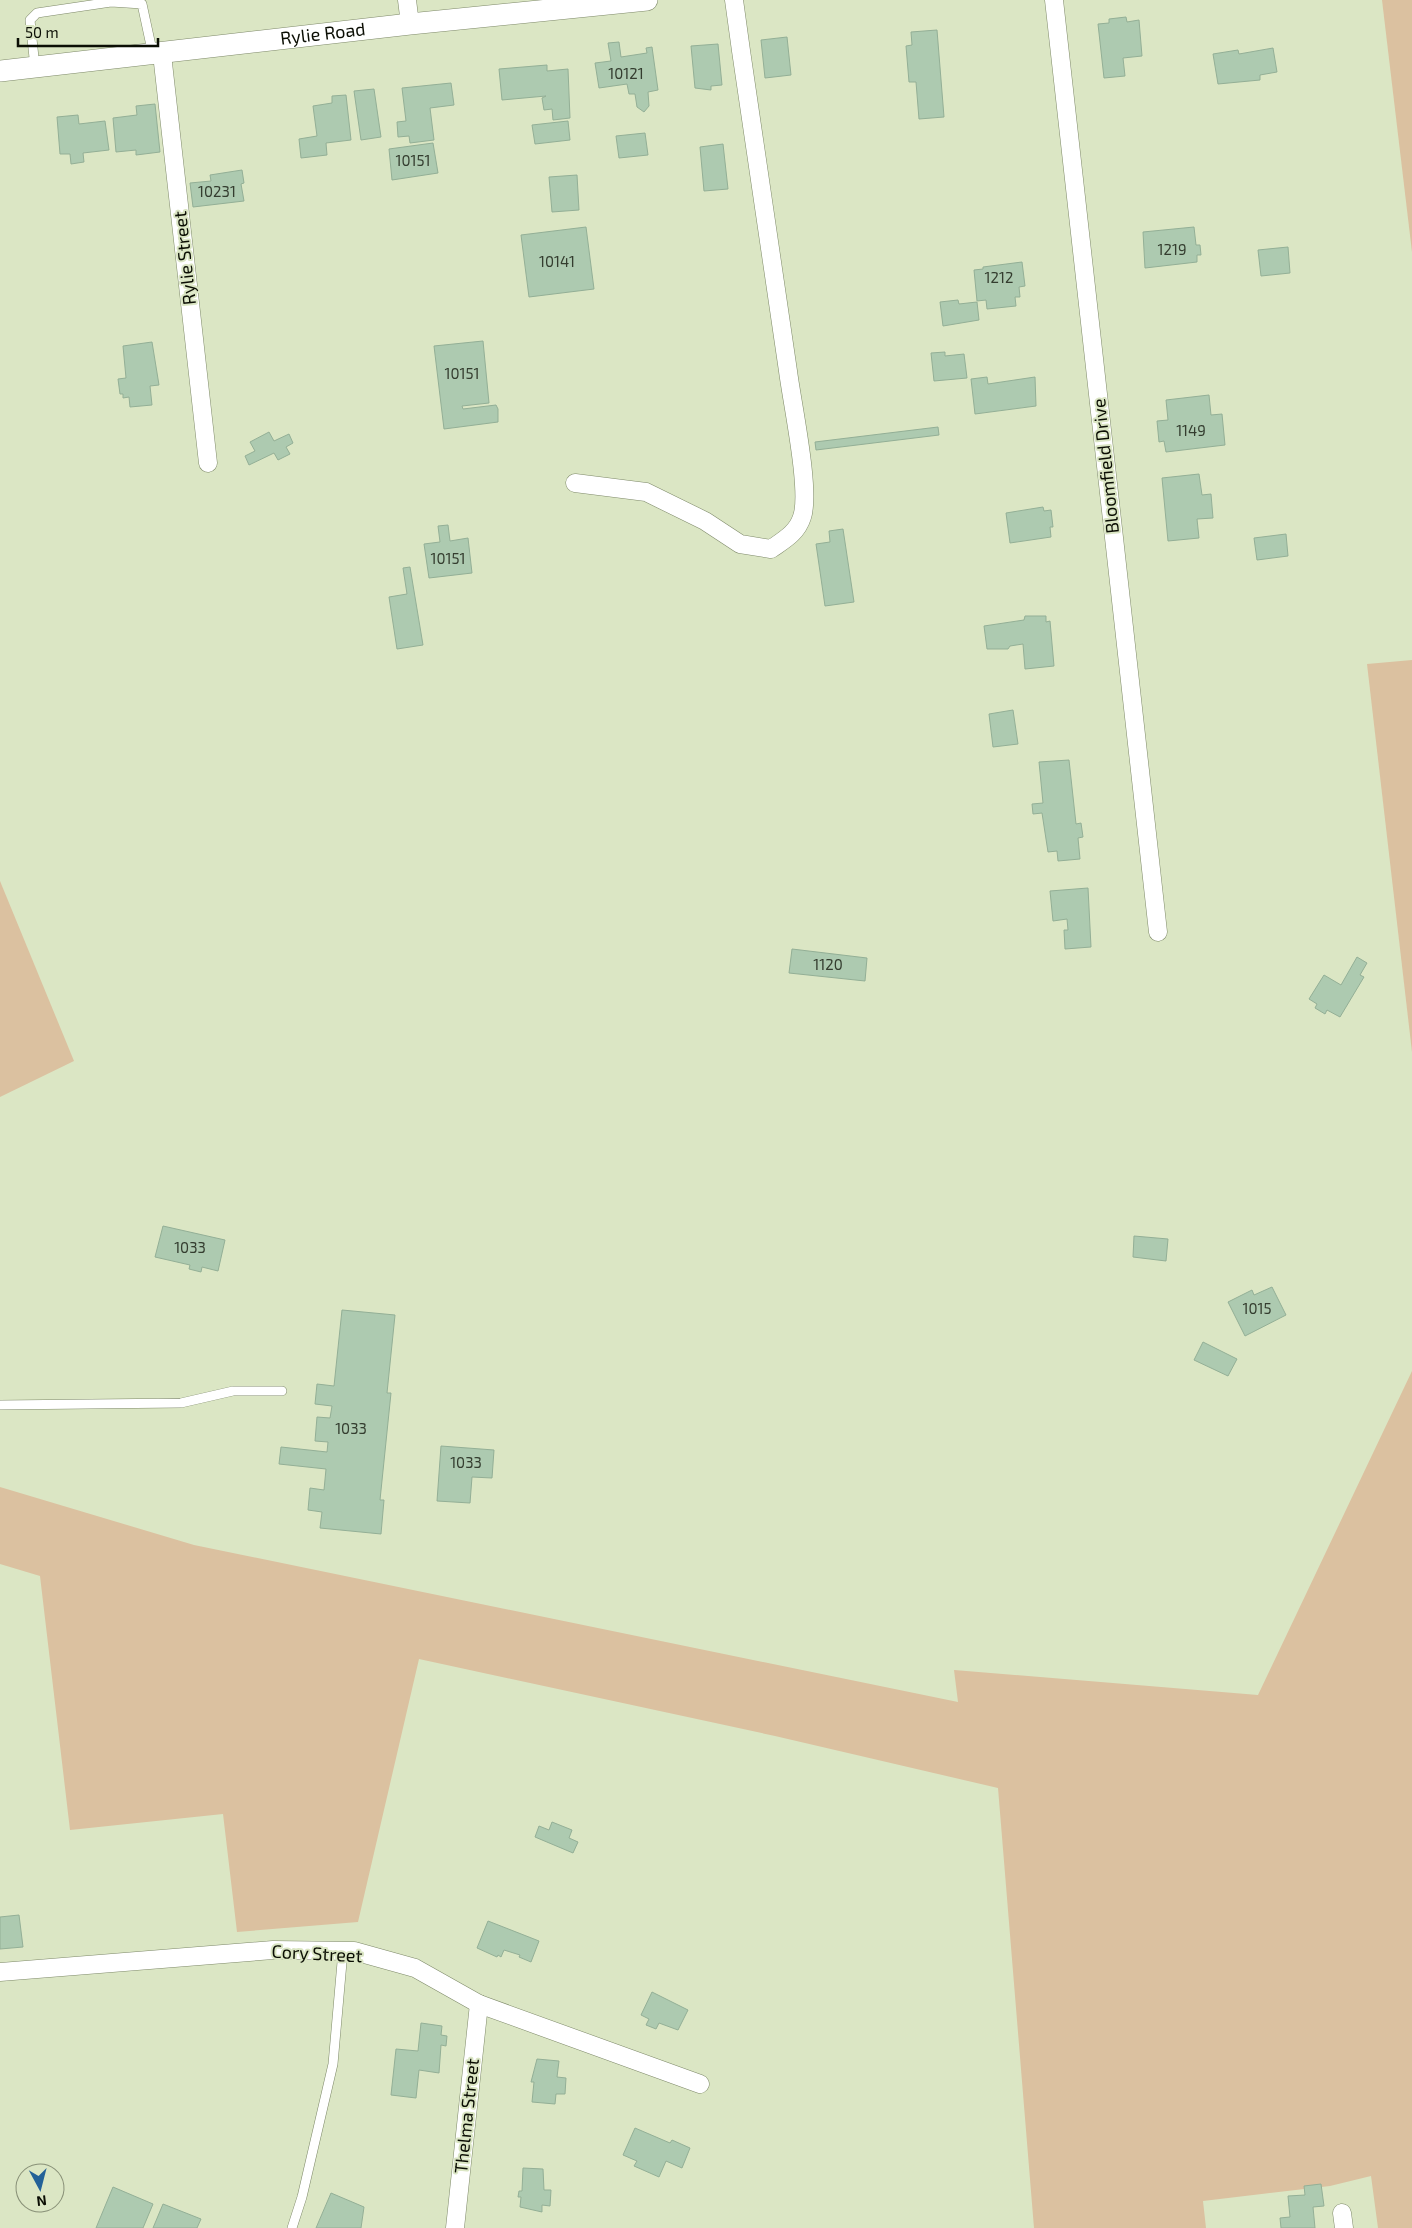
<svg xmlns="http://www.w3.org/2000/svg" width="1412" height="2228" font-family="'Exo 2',sans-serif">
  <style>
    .green { fill: #dbc1a0 }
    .building { fill: #adcab0; stroke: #93af96 }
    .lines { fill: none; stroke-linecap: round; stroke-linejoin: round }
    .service-casing { stroke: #7e8969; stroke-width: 10 }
    .minor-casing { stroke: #7e8969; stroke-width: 19 }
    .tertiary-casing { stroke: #7e8969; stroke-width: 22 }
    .service { stroke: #fff; stroke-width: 9 }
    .minor { stroke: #fff; stroke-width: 18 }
    .tertiary { stroke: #fff; stroke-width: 21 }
    .labels { text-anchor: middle; stroke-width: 4; stroke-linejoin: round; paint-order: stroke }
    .number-label { font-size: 15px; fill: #343d2f }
    .street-label { font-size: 18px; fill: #0b0e04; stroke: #dbe6c4 }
  </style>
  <rect width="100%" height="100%" fill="#dbe6c4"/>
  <g class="green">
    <polygon points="1382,0 1412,0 1412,252"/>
    <polygon points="1412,660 1412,1052 1367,664"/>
    <polygon points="0,881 74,1061 0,1097"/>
    <polygon points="1412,1371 1412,2228 1378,2228 1371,2176 1330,2186 1203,2201 1206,2228 1034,2228 998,1788 775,1736 419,1659 358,1922 237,1932 223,1814 70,1830 40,1576 0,1564 0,1487 194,1545 958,1702 954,1670 1258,1695"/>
  </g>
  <g class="building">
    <polygon points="1126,17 1127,22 1139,20 1142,56 1123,58 1125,76 1104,78 1098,24 1109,23 1109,19"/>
    <polygon points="937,30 944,117 919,119 916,82 909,82 906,46 912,45 911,32"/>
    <polygon points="787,37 791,75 765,78 761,40"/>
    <polygon points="619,42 621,57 647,53 646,48 652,47 658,90 648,92 649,106 644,112 637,107 635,94 629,94 627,84 599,88 595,63 611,61 608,43"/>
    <polygon points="718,44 722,85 711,86 711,90 695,88 691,46"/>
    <polygon points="1273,48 1277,72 1260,75 1260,80 1218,84 1213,54 1238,50 1239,54"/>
    <polygon points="547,65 547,71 568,69 570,118 553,120 552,109 544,110 542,98 546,96 502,100 499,69"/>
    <polygon points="451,83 454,105 430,108 434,140 410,143 409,136 398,137 397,122 406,121 402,88"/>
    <polygon points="374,89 381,137 361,140 354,91"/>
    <polygon points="346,95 351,140 326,143 327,155 301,158 299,139 317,136 313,106 332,103 332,96"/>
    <polygon points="155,104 160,152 136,155 136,150 116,152 113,118 137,115 136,106"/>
    <polygon points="78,115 79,124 105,121 109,150 83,153 84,162 71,164 70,154 60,154 57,117"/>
    <polygon points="568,121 570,140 535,144 532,125"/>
    <polygon points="645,133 648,155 619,158 616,136"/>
    <polygon points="433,143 438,173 392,180 389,149"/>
    <polygon points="723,144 728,189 704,191 700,147"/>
    <polygon points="242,170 244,183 241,184 244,201 193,207 190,183 211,181 210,175"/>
    <polygon points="577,175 579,210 552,212 549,177"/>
    <polygon points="586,227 594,289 529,297 521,235"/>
    <polygon points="1194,227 1196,245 1200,245 1201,255 1197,255 1197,262 1145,268 1143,232"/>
    <polygon points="1288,247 1290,273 1261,276 1258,250"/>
    <polygon points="1022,262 1025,286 1019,287 1020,297 1015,297 1016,306 987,309 986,300 977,301 974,270 983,269 983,267"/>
    <polygon points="958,300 959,304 977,302 979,320 943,326 940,302"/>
    <polygon points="483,341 489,403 462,406 463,409 496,405 498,409 498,422 444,429 434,346"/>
    <polygon points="152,342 159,385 150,386 152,405 130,407 129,397 123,398 123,394 120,394 118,379 126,378 123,346"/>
    <polygon points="945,352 945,356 964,354 967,378 934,381 931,353"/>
    <polygon points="987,377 988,384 1035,377 1036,406 975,414 971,379"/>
    <polygon points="1209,395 1211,415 1222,414 1225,445 1166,452 1164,441 1159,442 1157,421 1168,420 1166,400"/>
    <polygon points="938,427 939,435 816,450 815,442"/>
    <polygon points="269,432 274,441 289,434 293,443 286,447 290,454 278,460 274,453 249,465 245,456 255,451 250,442"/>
    <polygon points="1199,474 1202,495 1211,494 1213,518 1197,519 1199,538 1168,541 1162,478"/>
    <polygon points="1043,507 1044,511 1051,510 1053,527 1050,527 1051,537 1010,543 1006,513"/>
    <polygon points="448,525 450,541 468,538 472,573 429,578 424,544 440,542 438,526"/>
    <polygon points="843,529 854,602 825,606 816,544 830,542 829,531"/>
    <polygon points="1286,534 1288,556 1257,560 1254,538"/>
    <polygon points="410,567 423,645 397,649 389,597 407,594 403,568"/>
    <polygon points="1025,616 1046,616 1046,622 1050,621 1054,666 1025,669 1023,644 1010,646 1008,649 987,649 984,626 1024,620"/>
    <polygon points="1013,710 1018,744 993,747 989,714"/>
    <polygon points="1069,760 1076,824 1081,823 1083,837 1078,838 1080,859 1058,861 1057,851 1048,852 1042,813 1033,814 1032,804 1043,803 1039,762"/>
    <polygon points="1088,888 1091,947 1065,949 1064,930 1068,930 1067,919 1053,921 1050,891"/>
    <polygon points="792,949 867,958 865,981 789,973"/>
    <polygon points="1357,957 1367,963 1360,975 1364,977 1340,1017 1327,1010 1325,1014 1315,1008 1317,1004 1309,999 1324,975 1341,985"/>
    <polygon points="163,1226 225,1240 218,1271 202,1267 201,1272 189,1269 190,1265 155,1257"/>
    <polygon points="1134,1236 1168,1239 1166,1261 1133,1257"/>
    <polygon points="1272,1287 1286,1315 1245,1336 1228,1302 1252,1290 1254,1295"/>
    <polygon points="342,1310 395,1315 387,1393 391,1393 380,1500 384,1500 381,1534 320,1528 322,1512 308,1510 310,1488 324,1490 326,1469 279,1464 281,1447 327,1452 328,1442 315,1441 317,1417 330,1418 332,1406 315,1404 317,1384 334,1386"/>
    <polygon points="1203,1342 1237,1359 1228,1376 1194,1360"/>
    <polygon points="441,1446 494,1450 492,1478 472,1477 470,1503 437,1501"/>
    <polygon points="552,1822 572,1830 569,1838 578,1842 573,1853 535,1837 539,1826 549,1830"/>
    <polygon points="19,1915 23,1947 0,1949 0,1917"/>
    <polygon points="488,1921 539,1941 531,1962 519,1957 520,1955 504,1950 501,1957 498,1955 497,1957 477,1948"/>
    <polygon points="652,1992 688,2010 678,2030 659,2023 656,2029 646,2025 649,2019 641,2015"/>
    <polygon points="421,2023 442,2026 441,2035 447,2036 446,2046 441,2045 439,2073 419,2070 416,2098 391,2095 396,2049 418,2051"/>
    <polygon points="537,2059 559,2061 557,2077 566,2078 565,2094 556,2094 555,2104 532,2102 534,2082 531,2082"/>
    <polygon points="635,2128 670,2143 672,2140 690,2148 682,2168 666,2161 659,2177 634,2166 637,2161 623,2155"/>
    <polygon points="523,2168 543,2169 544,2190 551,2190 550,2206 542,2205 542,2212 520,2207 521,2197 518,2197 519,2191 522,2191"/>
    <polygon points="1321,2184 1324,2206 1313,2207 1315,2228 1281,2228 1280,2218 1290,2217 1288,2196 1305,2195 1304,2186"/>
    <polygon points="113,2187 153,2204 143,2228 96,2228"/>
    <polygon points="331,2193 364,2207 361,2228 316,2228"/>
    <polygon points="163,2204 201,2219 197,2228 153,2228"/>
  </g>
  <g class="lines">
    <g class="service-casing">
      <g id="service">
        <polyline points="35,67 30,20 37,13 111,2 142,4 153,55"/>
        <polyline points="0,1405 181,1403 233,1391 282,1391"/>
        <polyline points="292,2228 302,2197 333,2064 343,1951"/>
      </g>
    </g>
    <g class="minor-casing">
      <g id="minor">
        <polyline points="407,0 410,24"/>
        <polyline points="1054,0 1158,932"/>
        <polyline points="162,54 208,463"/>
        <path d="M575 483 646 492 705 521 740 544 771 549C784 540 797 533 802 517 811 491 792 403 788 371 769 248 751 124 734 0"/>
        <polyline points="0,1972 273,1950 354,1951 415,1968 479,2004 700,2084"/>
        <polyline points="1342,2213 1344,2228"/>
        <polyline points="455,2228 479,2004"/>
      </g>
    </g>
    <g class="tertiary-casing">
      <g id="tertiary">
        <path id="s1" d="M0 71 410 24 647 0"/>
      </g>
    </g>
    <use href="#service" class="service"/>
    <use href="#minor" class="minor"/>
    <use href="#tertiary" class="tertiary"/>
  </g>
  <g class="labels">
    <g class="number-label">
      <text x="626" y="79">10121</text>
      <text x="413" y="166">10151</text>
      <text x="217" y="197">10231</text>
      <text x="1172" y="255">1219</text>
      <text x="557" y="267">10141</text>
      <text x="999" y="283">1212</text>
      <text x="462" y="379">10151</text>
      <text x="1191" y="436">1149</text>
      <text x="448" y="564">10151</text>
      <text x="828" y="970">1120</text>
      <text x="190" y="1253">1033</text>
      <text x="1257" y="1314">1015</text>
      <text x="351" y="1434">1033</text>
      <text x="466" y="1468">1033</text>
    </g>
    <g class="street-label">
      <text dy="6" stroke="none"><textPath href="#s1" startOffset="325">Rylie Road</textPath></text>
      <text transform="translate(185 258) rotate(-96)" y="6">Rylie Street</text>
      <text transform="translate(1106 466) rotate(-96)" y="6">Bloomfield Drive</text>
      <text transform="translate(317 1954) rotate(3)" y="6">Cory Street</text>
      <text transform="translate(467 2116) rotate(-84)" y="6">Thelma Street</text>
    </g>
  </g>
  <g transform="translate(40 2188) rotate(173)"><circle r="24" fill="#dbe6c4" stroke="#889077"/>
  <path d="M0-4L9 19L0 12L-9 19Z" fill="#236198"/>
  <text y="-8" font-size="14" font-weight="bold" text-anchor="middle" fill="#0b0e04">N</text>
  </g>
  <path d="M18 38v8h140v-8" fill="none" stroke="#0b0e04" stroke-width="2.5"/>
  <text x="25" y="38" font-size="15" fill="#0b0e04" stroke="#dbe6c4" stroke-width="4" paint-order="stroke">50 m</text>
</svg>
